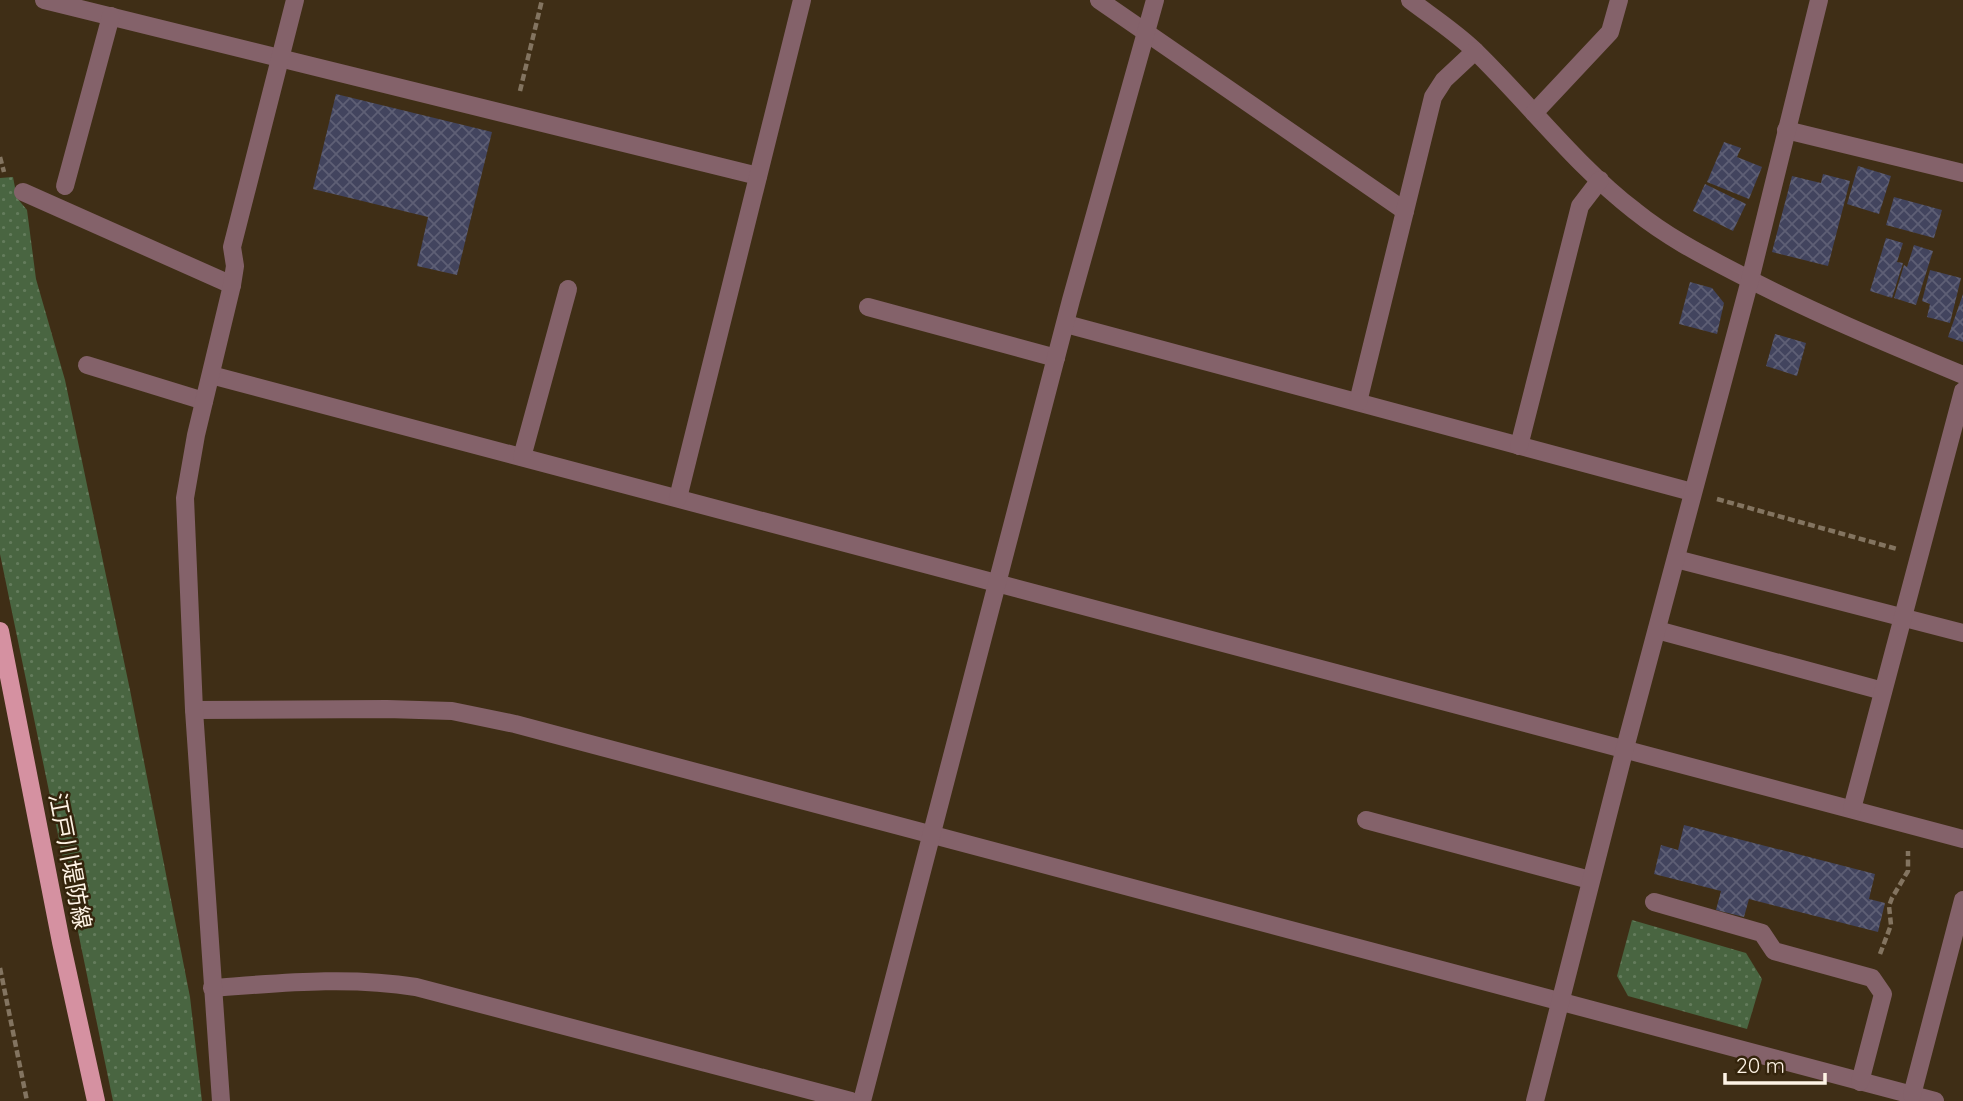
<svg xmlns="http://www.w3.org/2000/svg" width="1963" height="1101" font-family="Quicksand,'Noto Sans JP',sans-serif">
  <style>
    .grass { fill: url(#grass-dots) }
    .building { fill: url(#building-cross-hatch) }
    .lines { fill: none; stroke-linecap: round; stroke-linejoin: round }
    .path { stroke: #837460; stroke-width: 4.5; stroke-dasharray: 7 3.5; stroke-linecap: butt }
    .minor { stroke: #84626a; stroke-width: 18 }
    .major { stroke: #d591a1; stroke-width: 18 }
    .labels { text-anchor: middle; stroke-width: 5; stroke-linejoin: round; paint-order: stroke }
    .street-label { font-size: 23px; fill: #fef3e5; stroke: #34240c }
  </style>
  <defs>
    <pattern id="grass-dots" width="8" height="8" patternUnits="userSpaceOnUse" patternTransform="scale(1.75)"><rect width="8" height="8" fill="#496541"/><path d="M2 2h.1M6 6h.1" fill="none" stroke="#647c5c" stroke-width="1.8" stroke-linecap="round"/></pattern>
    <pattern id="building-cross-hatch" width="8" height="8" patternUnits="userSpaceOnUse" patternTransform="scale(1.75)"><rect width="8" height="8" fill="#42445e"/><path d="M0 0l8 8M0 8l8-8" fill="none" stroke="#5e5f75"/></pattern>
  </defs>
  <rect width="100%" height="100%" fill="#3f2e16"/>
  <g class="grass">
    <polygon points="13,177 17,198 27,210 36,279 65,380 130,690 190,997 202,1101 113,1101 0,554 0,178"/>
    <polygon points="1632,920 1746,953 1762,979 1747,1029 1628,996 1617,976"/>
  </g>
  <g class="building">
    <polygon points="336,94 492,132 457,275 417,266 428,217 313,189"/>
    <polygon points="1724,142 1741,148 1737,157 1762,167 1749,199 1707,182"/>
    <polygon points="1858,166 1891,176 1879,214 1847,204"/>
    <polygon points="1823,174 1850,181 1828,266 1772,252 1792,176 1821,183"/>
    <polygon points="1705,184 1746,204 1733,231 1693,211"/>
    <polygon points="1894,197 1942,210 1934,238 1886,225"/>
    <polygon points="1886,238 1903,243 1897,262 1903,263 1892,298 1870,291"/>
    <polygon points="1914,245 1933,251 1916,305 1894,298 1904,265 1907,267"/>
    <polygon points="1930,270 1961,278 1950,323 1927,317 1930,304 1922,301"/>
    <polygon points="1690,282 1712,288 1724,303 1717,334 1679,324"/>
    <polygon points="1963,294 1963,342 1948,337"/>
    <polygon points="1775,334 1806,343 1797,376 1766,366"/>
    <polygon points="1684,825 1875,874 1869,899 1885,903 1878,932 1749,899 1744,917 1716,910 1721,891 1654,874 1661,845 1678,850"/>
  </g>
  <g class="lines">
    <g class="path">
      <polyline points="520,91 542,0"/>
      <polyline points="0,157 4,172"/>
      <polyline points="1717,499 1897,549"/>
      <polyline points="1880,954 1891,925 1889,906 1892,898 1908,871 1908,851"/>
      <polyline points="0,968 27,1101"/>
    </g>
    <g class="minor">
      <polyline points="44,0 758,176"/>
      <polyline points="1099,0 1405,211"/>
      <path d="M1410 0C1431 16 1454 31 1473 49 1528 102 1575 165 1635 211 1666 236 1700 254 1735 272 1809 311 1886 343 1963 375"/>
      <polyline points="1534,113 1610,32 1619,0"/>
      <polyline points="1786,130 1963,173"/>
      <polyline points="65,186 111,16"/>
      <polyline points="23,192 232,285"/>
      <polyline points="868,307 1056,358"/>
      <polyline points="1066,324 1692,492"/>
      <polyline points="87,365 204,401"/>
      <polyline points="211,375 1963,839"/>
      <polyline points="1358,402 1433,97 1444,80 1475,51"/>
      <polyline points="1519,446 1580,206 1600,180"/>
      <polyline points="522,457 568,289"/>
      <polyline points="678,498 802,0"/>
      <polyline points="1676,559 1963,633"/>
      <polyline points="1657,630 1883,691"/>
      <polyline points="194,710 387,709 452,711 515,724 1935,1101"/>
      <polyline points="1852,809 1963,391"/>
      <polyline points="1366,820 1590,880"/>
      <polyline points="1654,902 1762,933 1774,951 1872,978 1883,994 1860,1082"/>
      <path d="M212 988C281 983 348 976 416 987L851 1101"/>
      <polyline points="1912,1095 1963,900"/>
      <polyline points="221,1101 194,710 185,498 196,435 232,285 235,266 232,247 295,0"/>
      <polyline points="862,1101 1071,300 1155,0"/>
      <polyline points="1535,1101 1625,748 1750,280 1819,0"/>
    </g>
    <polyline class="major" points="0,631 61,942 96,1101"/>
  </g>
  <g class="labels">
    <g class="street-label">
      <text transform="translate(70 861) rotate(79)" y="8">江戸川堤防線</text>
    </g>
  </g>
  <path d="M1725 1073v10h100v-10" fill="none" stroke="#fef3e5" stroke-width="3.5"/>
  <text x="1736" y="1073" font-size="21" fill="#fef3e5" stroke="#34240c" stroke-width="5" paint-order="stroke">20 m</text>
</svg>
